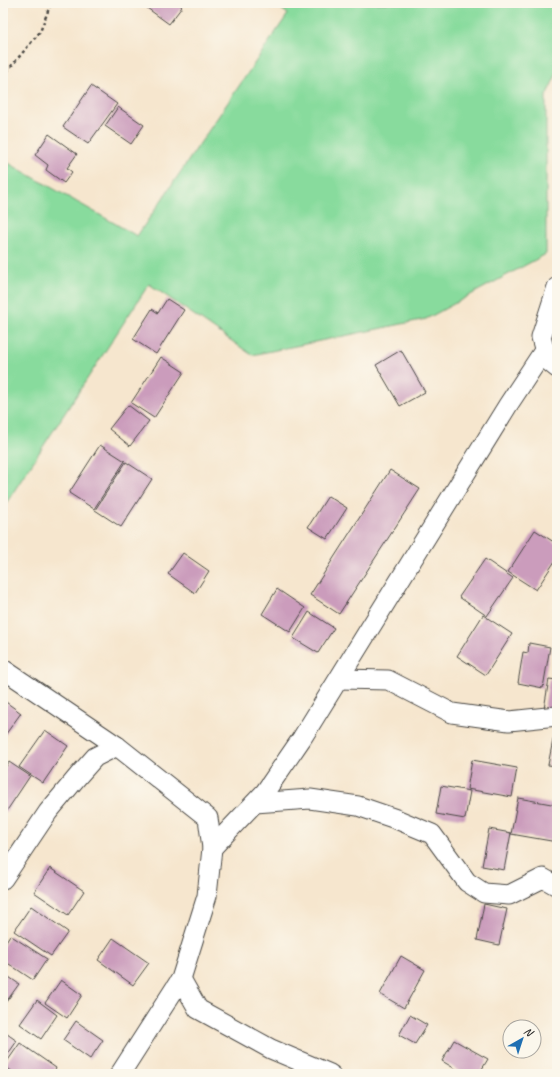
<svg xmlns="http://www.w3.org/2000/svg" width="560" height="1077" font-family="Caveat,sans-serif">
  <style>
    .green { fill: #88db9d; stroke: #5a8364 }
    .building { fill: #cb9cbc }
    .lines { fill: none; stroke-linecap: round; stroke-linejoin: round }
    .minor-casing { stroke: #494743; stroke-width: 21 }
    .path { stroke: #494743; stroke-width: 2.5; stroke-dasharray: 3 3; stroke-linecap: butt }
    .minor { stroke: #fff; stroke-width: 19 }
  </style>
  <rect width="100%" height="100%" fill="#fbf7ec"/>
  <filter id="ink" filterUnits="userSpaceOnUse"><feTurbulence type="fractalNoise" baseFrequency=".025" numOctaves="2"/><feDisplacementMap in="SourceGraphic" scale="8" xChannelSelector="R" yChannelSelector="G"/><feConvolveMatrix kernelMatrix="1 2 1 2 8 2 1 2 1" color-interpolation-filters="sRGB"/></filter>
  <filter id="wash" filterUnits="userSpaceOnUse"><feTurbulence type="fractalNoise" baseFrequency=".012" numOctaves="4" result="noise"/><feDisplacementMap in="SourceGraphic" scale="16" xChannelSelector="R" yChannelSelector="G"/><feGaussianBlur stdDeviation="0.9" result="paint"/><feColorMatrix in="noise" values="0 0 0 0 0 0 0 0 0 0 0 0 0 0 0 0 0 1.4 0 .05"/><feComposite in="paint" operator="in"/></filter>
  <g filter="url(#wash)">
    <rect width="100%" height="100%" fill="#f6e6ce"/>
    <polygon class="green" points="273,3 557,3 557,73 546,96 546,254 426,319 252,355 149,284 3,508 3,160 137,236 288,14"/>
    <g id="blocks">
      <g class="building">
        <polygon points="151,3 181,3 180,5 182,7 169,24 147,8"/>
        <polygon points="91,86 117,104 88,144 63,127"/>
        <polygon points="118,107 144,125 131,144 105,126"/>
        <polygon points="49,134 77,154 67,168 72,172 64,183 46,170 48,165 35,155"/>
        <polygon points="167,299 184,310 156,354 133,339 152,309 158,313"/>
        <polygon points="401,350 425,392 400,406 376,365"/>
        <polygon points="161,357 184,372 154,418 131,403"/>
        <polygon points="128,405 149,421 130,446 109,429"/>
        <polygon points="100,445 125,461 94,509 69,493"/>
        <polygon points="126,462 152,479 121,527 95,510"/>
        <polygon points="390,470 420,489 339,614 310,595"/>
        <polygon points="328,496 347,508 327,539 308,527"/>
        <polygon points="535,530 557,544 557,558 536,590 508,572"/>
        <polygon points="183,553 209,571 195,593 168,574"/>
        <polygon points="485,559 513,578 487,616 459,597"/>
        <polygon points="277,589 305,608 290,632 262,614"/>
        <polygon points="309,612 334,628 318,653 293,638"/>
        <polygon points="483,615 512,634 486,675 457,656"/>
        <polygon points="529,643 550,647 543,688 518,683 523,652 528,653"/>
        <polygon points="549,679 557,680 557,711 544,709"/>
        <polygon points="3,700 21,713 3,738"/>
        <polygon points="45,730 68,746 43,783 19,767"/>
        <polygon points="554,735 557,736 557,766 548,765"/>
        <polygon points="472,760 517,768 512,797 467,789"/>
        <polygon points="9,762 30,776 6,812 3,811 3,771"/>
        <polygon points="441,786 470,791 465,819 436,814"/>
        <polygon points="518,798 557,805 557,842 511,834"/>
        <polygon points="489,829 511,833 504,870 482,866"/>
        <polygon points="50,868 84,891 68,915 34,892"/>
        <polygon points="484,904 507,909 499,945 477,940"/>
        <polygon points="31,906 68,932 51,956 14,931"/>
        <polygon points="10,935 47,959 33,980 3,960 3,946"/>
        <polygon points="113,938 149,963 133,985 98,960"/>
        <polygon points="401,956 425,970 404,1008 380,994"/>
        <polygon points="3,973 19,984 6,1002 3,1001"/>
        <polygon points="61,980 82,995 67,1018 45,1003"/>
        <polygon points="37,1000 57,1015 41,1039 20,1024"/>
        <polygon points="410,1015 427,1025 415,1044 399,1035"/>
        <polygon points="76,1021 103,1040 90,1059 63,1040"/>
        <polygon points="3,1031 17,1041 3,1061"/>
        <polygon points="454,1040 488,1059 479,1074 464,1074 442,1061"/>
        <polygon points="20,1043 56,1068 53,1074 16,1074 4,1066"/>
      </g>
    </g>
  </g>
  <g filter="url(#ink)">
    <use href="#blocks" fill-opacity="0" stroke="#494743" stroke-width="1"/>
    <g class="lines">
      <g class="minor-casing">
        <g id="minor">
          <polyline points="557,287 541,337 547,360 557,368"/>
          <polyline points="3,669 117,746 208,818 212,848 207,896 181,979 120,1074"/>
          <polyline points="340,679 388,680 452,713 509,721 557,716"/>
          <polyline points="255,803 310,799 358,806 396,819 432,834 467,882 484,893 509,895 543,878 557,886"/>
          <polyline points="212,848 265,792 302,738 508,405 545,349"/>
          <polyline points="3,879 48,812 79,775 95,757 117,746"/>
          <polyline points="181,979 198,1009 271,1049 330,1074"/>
        </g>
      </g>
      <polyline class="path" points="3,76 40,32 51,3"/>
      <use href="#minor" class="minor"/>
    </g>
  </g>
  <rect width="560" height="1077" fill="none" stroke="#fbf7ec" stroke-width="16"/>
  <g transform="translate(522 1039) rotate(39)"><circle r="19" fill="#fbf7ec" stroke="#a8a59f"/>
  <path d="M0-3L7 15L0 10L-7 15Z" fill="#1f6fb2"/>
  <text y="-6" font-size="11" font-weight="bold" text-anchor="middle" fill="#2b2b2b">N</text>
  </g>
</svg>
